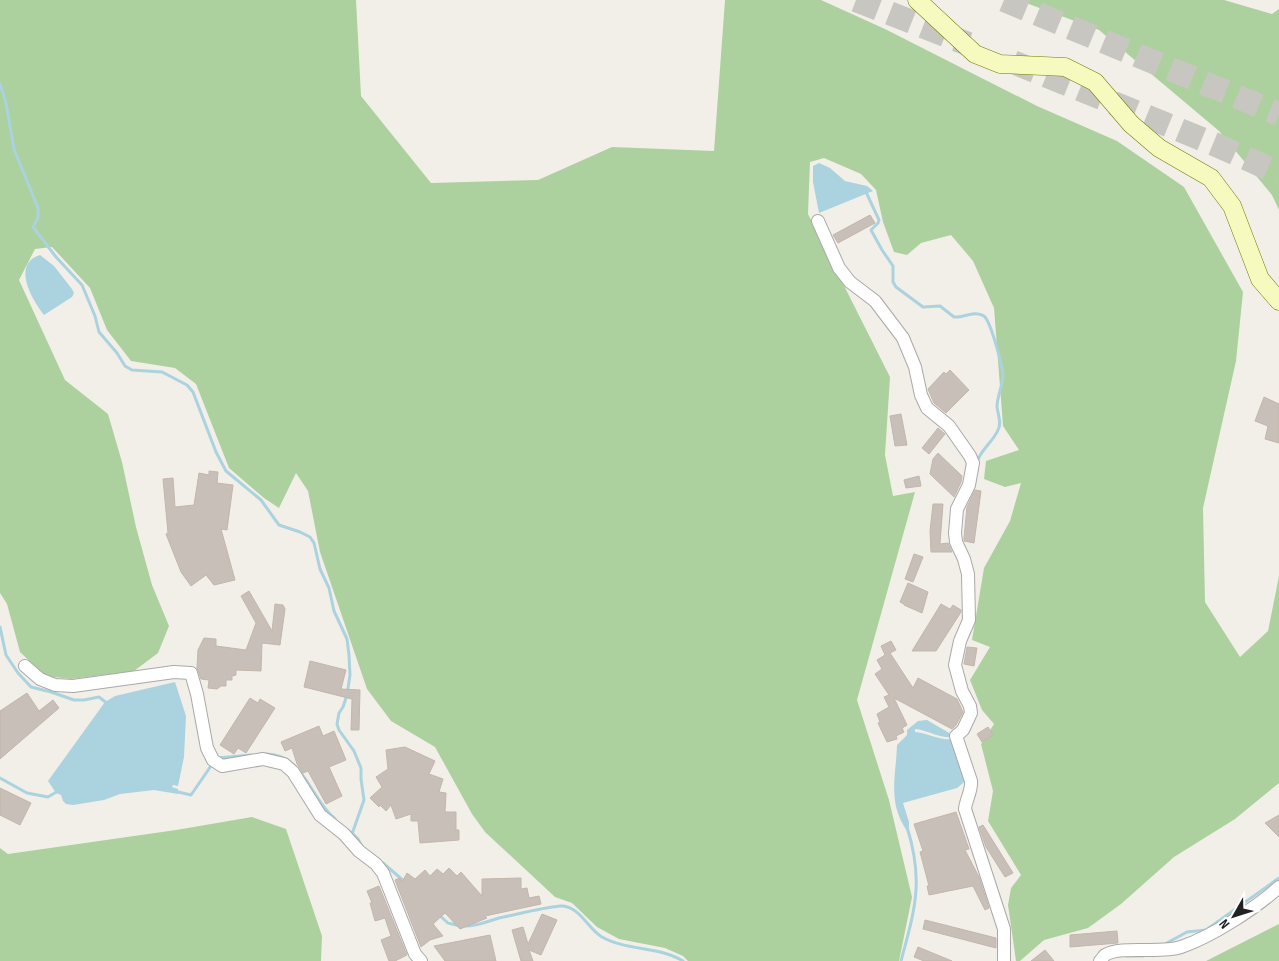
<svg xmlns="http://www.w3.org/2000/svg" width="1279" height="961" font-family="'Sofia Sans Condensed',sans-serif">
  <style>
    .forest { fill: #add19e }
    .water { fill: #aad3df }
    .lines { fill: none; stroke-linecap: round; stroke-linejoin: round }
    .stream { stroke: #aad3df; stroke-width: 3 }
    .building { fill: #c7bfb8; stroke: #c4b6ab }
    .highway-tunnel { stroke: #c8c6c1; stroke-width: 24; stroke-dasharray: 24 12; stroke-linecap: butt }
    .street-casing { stroke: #a9a9a9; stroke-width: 14 }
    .secondary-casing { stroke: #707d05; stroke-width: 19 }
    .street { stroke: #fff; stroke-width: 12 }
    .secondary { stroke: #f7fabf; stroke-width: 18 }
  </style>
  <rect width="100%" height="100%" fill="#f2efe9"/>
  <g class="forest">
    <polygon points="0,0 356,0 361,96 431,183 538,180 612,147 714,151 725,0 821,0 885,29 1037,106 1117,141 1184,187 1243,292 1236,361 1203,508 1205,602 1240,657 1268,631 1279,576 1279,783 1235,819 1174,857 1121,904 1088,928 1044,940 1020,961 1016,961 1008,905 1011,888 1021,875 988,821 993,791 981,744 994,724 982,710 970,680 990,647 972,640 984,568 1010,521 1021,483 1005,487 984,479 986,461 1019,450 1003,426 994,308 973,261 951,235 921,243 907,255 894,252 883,222 876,190 861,174 824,158 810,162 808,214 890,377 885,455 893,496 915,492 857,700 889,800 912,897 899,961 688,961 683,956 665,948 619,939 597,927 572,903 555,897 485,832 472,814 435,747 391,721 367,689 320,552 308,491 296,473 279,508 264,498 229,468 196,384 175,368 131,361 107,330 90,288 52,247 35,249 19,280 65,380 108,414 122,462 136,527 152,585 169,626 158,653 134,671 71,679 45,676 20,652 7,604 0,593"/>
    <polygon points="1018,0 1224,0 1272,14 1279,9 1279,210 1272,195 1219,131 1099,30"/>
    <polygon points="252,817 286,829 322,936 321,961 0,961 0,848 8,854 176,830"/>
    <polygon points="1279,924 1279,961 1206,961"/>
  </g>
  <g class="water">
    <polygon points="819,163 830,168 845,181 867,186 873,191 819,213 813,182 813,166"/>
    <path d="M40 255 54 266 72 289 74 293 72 297 44 315C32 300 11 264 40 255Z"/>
    <polygon points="175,682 186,716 184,757 178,786 173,785 172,787 178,789 178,794 154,790 120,794 104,800 73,805 66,804 63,801 61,795 56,793 48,781 105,702 115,696"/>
    <path d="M927 720 951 734 953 737C940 739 928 730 915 729V732C928 733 940 741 953 739L968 779 957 788 903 803 909 822V830L907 831C887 802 896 777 897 745L907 735V730L918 721Z"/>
  </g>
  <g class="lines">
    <g class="stream">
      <polyline points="0,84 6,103 14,149 38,208 38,218 33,227 56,257 82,285 95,316 99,332 117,353 125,366 132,370 162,372 187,385 193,392 216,452 226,471 261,500 279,525 300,532 310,537 314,543 320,569 329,588 334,611 347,639 349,655 350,675 347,695 343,707 339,713 337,724 339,730 354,751 361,768 361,779 364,800 352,834"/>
      <path d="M866 192 879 220 878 223 871 230 882 250 893 266V282L896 287 923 307 940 306 954 317C963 318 975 310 984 316 991 322 1003 367 1003 377 1002 387 997 397 997 407 998 415 1002 423 998 430 993 442 981 449 977 462"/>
      <polyline points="0,627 6,655 18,673 31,687 51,692 74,700 84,700 99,697 108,704"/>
      <path d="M264 754C303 752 309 797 335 819"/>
      <polyline points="217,758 251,755"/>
      <polyline points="0,778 27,793 48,797 58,791"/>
      <polyline points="174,791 191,795 213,763"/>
      <polyline points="351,832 358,839 362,847"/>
      <polyline points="383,863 405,882"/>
      <polyline points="439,915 448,923 460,926"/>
      <path d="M466 926C478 926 488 921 499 918 519 914 540 908 560 906 579 905 588 929 602 937 627 951 659 946 683 961"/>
      <polyline points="1165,944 1187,932 1206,930 1279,878"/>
      <polyline points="1126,956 1143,956"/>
      <path d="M901 961C915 909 924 881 907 827"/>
    </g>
  </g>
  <g class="building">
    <polygon points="870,215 875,223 838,243 833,235"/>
    <polygon points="950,370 969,390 946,413 934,403 928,389 944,372 946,374"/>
    <polygon points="1264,397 1279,404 1279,443 1265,439 1268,426 1255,421"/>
    <polygon points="901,414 907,445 895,446 890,416"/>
    <polygon points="938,428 945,434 929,454 922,448"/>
    <polygon points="938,453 962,476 961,482 954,497 930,474 933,459"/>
    <polygon points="209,471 218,472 217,483 233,485 227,530 221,529 235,580 214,585 206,575 191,586 181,572 166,534 168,533 163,479 173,478 175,507 194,505 199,473 209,475"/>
    <polygon points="919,476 921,486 906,488 904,480"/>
    <polygon points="975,490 981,491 974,543 964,541 964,538 967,507"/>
    <polygon points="933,504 943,504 940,544 948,543 952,552 931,552 930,531"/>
    <polygon points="914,554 923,557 913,582 905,579"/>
    <polygon points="908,583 928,592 922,613 904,605 904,604 900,602"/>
    <polygon points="249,591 272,631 275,604 283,605 285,609 280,645 262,643 261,671 236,670 236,675 232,676 232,680 226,680 226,686 221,686 217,689 208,688 209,680 201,679 197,668 198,650 204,638 216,639 216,646 246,650 256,623 241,596"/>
    <polygon points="941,604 950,609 953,605 961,610 961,612 936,651 912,651"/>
    <polygon points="891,641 896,650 890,653 913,688 918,678 957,699 963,712 956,725 952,729 894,698 907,725 902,728 904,732 896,736 897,739 887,742 878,723 880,722 877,714 889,707 884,697 889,695 875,674 882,669 877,660 885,655 881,646"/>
    <polygon points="967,647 977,648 974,666 964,664"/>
    <polygon points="310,661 346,670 341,689 360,690 359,730 351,730 352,699 304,687"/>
    <polygon points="27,693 39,711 53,700 59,708 0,759 0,711"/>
    <polygon points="250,698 258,703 260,699 275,708 246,753 238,748 234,754 220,745"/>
    <polygon points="319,726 323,736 334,731 346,760 329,767 342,796 326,804 308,771 303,773 297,764 292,748 285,751 281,742"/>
    <polygon points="988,727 993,735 982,742 977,734"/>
    <polygon points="405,747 435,761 429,774 443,779 439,792 446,793 445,812 456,812 456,830 459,830 459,840 420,843 418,821 411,821 411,814 396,819 391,805 386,811 380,805 379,807 370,798 382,787 376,777 388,769 386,750"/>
    <polygon points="0,788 31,803 20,825 0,815"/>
    <polygon points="956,812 969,849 965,850 979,877 989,908 985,910 973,886 929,895 927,886 929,886 920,852 923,851 914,824"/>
    <polygon points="1279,815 1279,837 1265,823"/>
    <polygon points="983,825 1013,873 1005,877 986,847 979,827"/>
    <polygon points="449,868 457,876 461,872 482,896 482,879 521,878 521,889 527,888 529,898 539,896 541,904 485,916 487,918 460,929 445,913 433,924 443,936 430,940 421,947 395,880 400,878 402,882 407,873 415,879 425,870 430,876 437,869 443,874"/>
    <polygon points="379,886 407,955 395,961 389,961 381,940 391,936 385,918 375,921 370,903 372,903 367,891"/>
    <polygon points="542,914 557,920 541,955 529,950 533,961 521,961 512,930 523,927 528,944"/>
    <polygon points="925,920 996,938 996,948 923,929"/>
    <polygon points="1117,931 1118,943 1070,947 1070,935"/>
    <polygon points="490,935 496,961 445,961 434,946"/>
    <polygon points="918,947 952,961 924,961 914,957"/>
    <polygon points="1045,950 1054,961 1031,961"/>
  </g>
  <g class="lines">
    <g class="highway-tunnel">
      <polyline points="856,0 968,44"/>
      <polyline points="1004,0 1279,114"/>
      <polyline points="1013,62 1214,144 1279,173"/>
    </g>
    <g class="street-casing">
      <g id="street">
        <path d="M818 221 839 268 850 282 875 301 903 338 915 367 921 395 927 408 949 426 970 456 973 463 969 485 957 509 955 533 956 542 964 559 968 574 969 620 960 641 955 665 962 691 970 706 971 713 963 730 956 736 971 781C972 791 966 799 965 809L1004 929V961"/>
        <polyline points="25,666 40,679 55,685 73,686 174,672 191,673 197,694 207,748 213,760 222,766 263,759 284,764 293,772 320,815 344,834 359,851 376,864 383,873 415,954 421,961"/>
        <path d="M1100 961C1101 960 1104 956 1105 955 1121 945 1160 954 1181 947 1211 937 1256 908 1279 887"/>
      </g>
    </g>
    <g class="secondary-casing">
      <polyline id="secondary" points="917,0 975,54 1000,64 1065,67 1095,82 1131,124 1159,148 1211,178 1232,206 1260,279 1279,301"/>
    </g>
    <use href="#street" class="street"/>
    <use href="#secondary" class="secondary"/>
  </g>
  <g transform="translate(1234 916) rotate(231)" stroke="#ffffff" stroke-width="4" paint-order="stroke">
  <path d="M0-4L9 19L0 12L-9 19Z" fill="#222222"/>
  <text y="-8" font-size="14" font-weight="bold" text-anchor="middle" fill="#222222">N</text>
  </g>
</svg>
